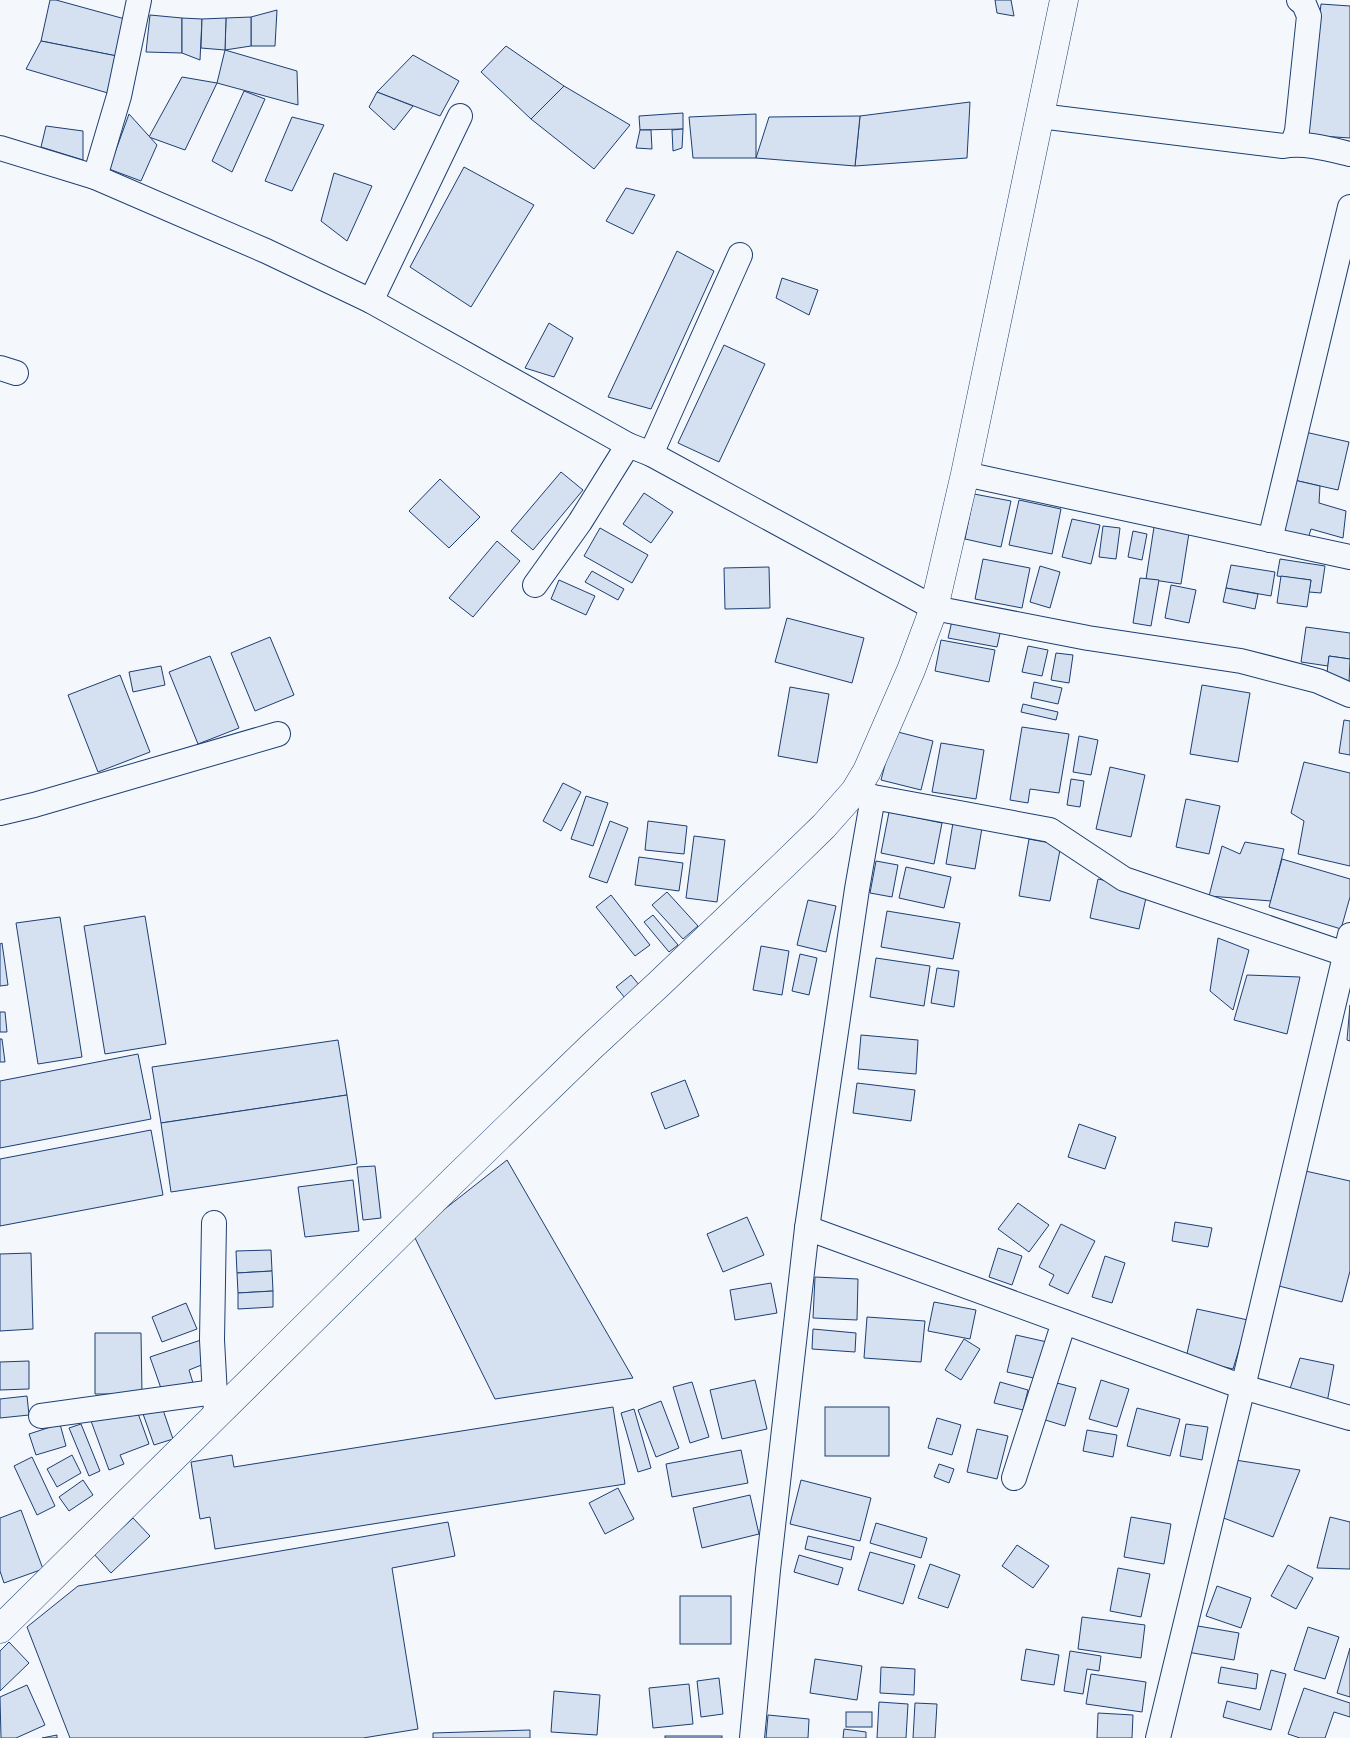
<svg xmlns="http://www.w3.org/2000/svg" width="1350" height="1738" font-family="Merriweather,serif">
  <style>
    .building { fill: #d5e0f0; stroke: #1d3f73 }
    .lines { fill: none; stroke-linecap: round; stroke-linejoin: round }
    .street-casing { stroke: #1d3f73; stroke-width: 26 }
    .secondary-casing { stroke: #1d3f73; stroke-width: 29 }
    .street { stroke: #f4f7fb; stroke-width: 24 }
    .secondary { stroke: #f4f7fb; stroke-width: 28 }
  </style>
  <rect width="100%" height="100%" fill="#f4f7fb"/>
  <g class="building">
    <polygon points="50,0 56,0 125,19 127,58 41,41"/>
    <polygon points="995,0 1011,0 1014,16 997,13"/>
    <polygon points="1321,4 1350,6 1350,138 1306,135"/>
    <polygon points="277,10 275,46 251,46 251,17"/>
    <polygon points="150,15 182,18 182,53 146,52"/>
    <polygon points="251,17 251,46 225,50 226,18"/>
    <polygon points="182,18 202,19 200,60 182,53"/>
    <polygon points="226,18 225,50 201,48 202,19"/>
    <polygon points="41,41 127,58 118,96 26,69"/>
    <polygon points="506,46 564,86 531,119 481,72"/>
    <polygon points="225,50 297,71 298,105 217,83"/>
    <polygon points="413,55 459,81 440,116 377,92"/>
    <polygon points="182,77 217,83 185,150 149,137"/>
    <polygon points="564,86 630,125 594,169 531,119"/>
    <polygon points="244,91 265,99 232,172 212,161"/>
    <polygon points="377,92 413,106 394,130 369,107"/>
    <polygon points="970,102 967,158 855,166 860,116"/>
    <polygon points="683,113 683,129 640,130 639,116"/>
    <polygon points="129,114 157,145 141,181 109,169"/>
    <polygon points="756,114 756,158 693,158 689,117"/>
    <polygon points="860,116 855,166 756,158 769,117"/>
    <polygon points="292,117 324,125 292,191 265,181"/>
    <polygon points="46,126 83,131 83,160 41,147"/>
    <polygon points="683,129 682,148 673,151 672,130"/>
    <polygon points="640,130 651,130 652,149 636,148"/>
    <polygon points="464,167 534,205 471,307 410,267"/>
    <polygon points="334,173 372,186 347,241 321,221"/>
    <polygon points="626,188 655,195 633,234 606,221"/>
    <polygon points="677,251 714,271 651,409 608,397"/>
    <polygon points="782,278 818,290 809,315 776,298"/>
    <polygon points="549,323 573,338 554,377 525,368"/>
    <polygon points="724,345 765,364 719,462 678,443"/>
    <polygon points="1305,432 1349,442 1338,490 1294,480"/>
    <polygon points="561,472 583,490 533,550 511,531"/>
    <polygon points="440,479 480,517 449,548 409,511"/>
    <polygon points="1294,480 1320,486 1319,503 1346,511 1343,538 1311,529 1307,542 1281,535"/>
    <polygon points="644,493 673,512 651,543 623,524"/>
    <polygon points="974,494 1011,501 1001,547 965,539"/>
    <polygon points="1019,500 1061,509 1052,554 1009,545"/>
    <polygon points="1072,519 1100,525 1091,564 1062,557"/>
    <polygon points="1103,526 1120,528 1116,559 1099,557"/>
    <polygon points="1154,527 1189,533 1181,584 1146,579"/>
    <polygon points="600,528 648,555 632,583 584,556"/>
    <polygon points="1133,531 1147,534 1142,560 1128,557"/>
    <polygon points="497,541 520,561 473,617 449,598"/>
    <polygon points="983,559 1030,568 1022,608 975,599"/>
    <polygon points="1280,559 1325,566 1321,593 1309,592 1311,580 1277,576"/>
    <polygon points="1231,565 1275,572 1271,596 1226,588"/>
    <polygon points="1040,566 1060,572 1050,608 1030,602"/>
    <polygon points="769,567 770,608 725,609 724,568"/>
    <polygon points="592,571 624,589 618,600 585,582"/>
    <polygon points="1281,576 1311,580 1307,607 1277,603"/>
    <polygon points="1140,578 1159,580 1151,626 1133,623"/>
    <polygon points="559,580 595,596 586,615 551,599"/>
    <polygon points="1171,585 1196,590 1189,623 1165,618"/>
    <polygon points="1226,588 1258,594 1255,609 1223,602"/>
    <polygon points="787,618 864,638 852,683 775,662"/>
    <polygon points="952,621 1001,629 997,647 948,638"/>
    <polygon points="1306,627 1350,633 1350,659 1329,656 1328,666 1301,662"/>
    <polygon points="270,637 294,695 255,711 231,653"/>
    <polygon points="941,640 995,650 989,682 935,671"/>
    <polygon points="1028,646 1048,650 1042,676 1022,672"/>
    <polygon points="1056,653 1073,655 1069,683 1051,680"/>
    <polygon points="210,656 239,728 198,744 169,672"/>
    <polygon points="1329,656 1350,659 1349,684 1326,681"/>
    <polygon points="161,666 165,685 133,692 129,672"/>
    <polygon points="120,675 150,752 98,772 68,695"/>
    <polygon points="1034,682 1062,688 1058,704 1031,698"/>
    <polygon points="1202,685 1250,693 1238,762 1190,754"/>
    <polygon points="790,687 829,694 817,763 778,756"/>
    <polygon points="1023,704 1058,712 1056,720 1021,712"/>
    <polygon points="1344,720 1350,721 1350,755 1339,753"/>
    <polygon points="1022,727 1069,734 1059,793 1030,789 1028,803 1010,800"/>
    <polygon points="894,731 933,741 921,790 881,780"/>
    <polygon points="1079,736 1098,740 1091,775 1073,772"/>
    <polygon points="941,743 984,750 976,799 932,792"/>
    <polygon points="1304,762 1350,773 1350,866 1298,854 1304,821 1291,813"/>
    <polygon points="1110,767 1145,775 1131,837 1096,829"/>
    <polygon points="1071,779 1084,781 1080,807 1067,805"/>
    <polygon points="563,783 581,792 561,831 543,821"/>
    <polygon points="586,796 608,803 593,846 571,839"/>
    <polygon points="1186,799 1220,806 1209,854 1176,847"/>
    <polygon points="889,812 942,823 934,864 881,853"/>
    <polygon points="610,821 628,828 607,883 589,877"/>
    <polygon points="648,821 687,826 684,854 645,850"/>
    <polygon points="953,823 982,828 975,869 946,864"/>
    <polygon points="694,836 725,840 717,902 686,898"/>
    <polygon points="1029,839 1061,845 1050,901 1019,896"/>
    <polygon points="1245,842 1284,849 1271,901 1209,896 1222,846 1240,854"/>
    <polygon points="639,857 683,863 679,891 635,885"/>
    <polygon points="1282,859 1350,879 1350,897 1341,929 1269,907"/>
    <polygon points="876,861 898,865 892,897 870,893"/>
    <polygon points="906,867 951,877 944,908 899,898"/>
    <polygon points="1098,879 1148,889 1139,929 1090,918"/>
    <polygon points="667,892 698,926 683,939 652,905"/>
    <polygon points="611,895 650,945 635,956 596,907"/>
    <polygon points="808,900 836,906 826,952 797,945"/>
    <polygon points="887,911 960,923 953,959 881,947"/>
    <polygon points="653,915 678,945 669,952 644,922"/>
    <polygon points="145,916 166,1044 105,1054 84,926"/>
    <polygon points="60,917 82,1057 38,1064 16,923"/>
    <polygon points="1218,938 1249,950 1233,1010 1210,991"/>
    <polygon points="2,943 8,985 0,986 0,944"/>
    <polygon points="761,946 789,951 782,995 753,990"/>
    <polygon points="800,954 817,958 809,995 792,991"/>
    <polygon points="876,958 930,966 924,1006 870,997"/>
    <polygon points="937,968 959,971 954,1007 931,1003"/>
    <polygon points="631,975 640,986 625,998 616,987"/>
    <polygon points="1247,975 1300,977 1287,1034 1234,1020"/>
    <polygon points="1350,1005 1350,1041 1347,1040"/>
    <polygon points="0,1012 5,1012 7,1032 0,1032"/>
    <polygon points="861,1035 918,1040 916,1074 858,1069"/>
    <polygon points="0,1039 2,1039 5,1062 0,1062"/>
    <polygon points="338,1040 347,1095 161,1123 152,1067"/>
    <polygon points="138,1054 151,1119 0,1148 0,1081"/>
    <polygon points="685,1080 699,1116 665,1129 651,1093"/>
    <polygon points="857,1083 915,1090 911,1121 853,1113"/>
    <polygon points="347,1095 357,1164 171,1192 161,1123"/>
    <polygon points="1079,1124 1116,1137 1105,1169 1068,1157"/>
    <polygon points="151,1130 163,1195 0,1226 0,1159"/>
    <polygon points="507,1160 633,1378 495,1399 413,1234"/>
    <polygon points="375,1166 381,1218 363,1220 357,1167"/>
    <polygon points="1301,1170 1350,1181 1350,1271 1342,1302 1275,1285"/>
    <polygon points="353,1180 359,1231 305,1237 298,1187"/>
    <polygon points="1018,1203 1049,1225 1029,1252 998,1229"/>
    <polygon points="747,1217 764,1255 723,1272 707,1234"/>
    <polygon points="1175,1222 1212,1228 1208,1247 1172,1241"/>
    <polygon points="1061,1224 1095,1241 1068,1294 1049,1285 1054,1275 1039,1267"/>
    <polygon points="998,1248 1022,1256 1012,1285 989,1277"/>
    <polygon points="271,1250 272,1271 237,1273 236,1251"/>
    <polygon points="31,1253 33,1329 0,1331 0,1254"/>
    <polygon points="1105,1256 1125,1263 1112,1303 1092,1297"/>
    <polygon points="272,1271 273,1291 238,1293 237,1273"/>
    <polygon points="815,1277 858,1279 857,1320 813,1318"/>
    <polygon points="771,1283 777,1313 735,1320 730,1290"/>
    <polygon points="273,1291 273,1307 238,1309 238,1293"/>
    <polygon points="934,1302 976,1310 970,1339 928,1331"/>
    <polygon points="186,1303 197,1329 162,1342 152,1317"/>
    <polygon points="1197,1309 1248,1320 1233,1369 1186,1358"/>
    <polygon points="867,1317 925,1321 921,1362 864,1358"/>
    <polygon points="813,1329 856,1333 855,1352 812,1349"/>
    <polygon points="95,1333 141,1333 142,1394 95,1394"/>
    <polygon points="1016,1335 1047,1342 1038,1379 1007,1372"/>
    <polygon points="964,1339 980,1349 961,1380 945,1370"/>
    <polygon points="201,1340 209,1362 189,1370 193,1383 163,1394 150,1357"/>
    <polygon points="1300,1358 1334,1365 1326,1408 1287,1398"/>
    <polygon points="29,1361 29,1389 0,1390 0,1362"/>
    <polygon points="755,1380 767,1429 722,1439 710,1390"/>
    <polygon points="1101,1380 1129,1389 1117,1427 1089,1419"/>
    <polygon points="692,1382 709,1437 690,1443 673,1387"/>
    <polygon points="1000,1382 1028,1390 1023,1410 994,1403"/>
    <polygon points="1053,1382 1076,1388 1065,1426 1042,1419"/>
    <polygon points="27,1396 29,1415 0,1418 0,1399"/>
    <polygon points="661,1401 679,1448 656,1457 638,1410"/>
    <polygon points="161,1404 173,1439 154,1445 142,1411"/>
    <polygon points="135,1405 149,1444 120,1455 124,1464 109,1470 91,1421"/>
    <polygon points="613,1407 625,1484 215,1549 210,1517 200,1519 191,1462 232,1455 234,1467"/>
    <rect x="825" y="1407" width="64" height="49"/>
    <polygon points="1137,1408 1180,1419 1170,1456 1127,1446"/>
    <polygon points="634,1409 651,1468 638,1472 621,1413"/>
    <polygon points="937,1418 961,1425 952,1455 928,1448"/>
    <polygon points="60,1424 66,1446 36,1455 29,1434"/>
    <polygon points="81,1424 100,1471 89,1476 69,1428"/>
    <polygon points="1186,1424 1208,1427 1202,1460 1180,1456"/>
    <polygon points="977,1429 1008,1436 997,1479 967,1472"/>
    <polygon points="1087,1430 1117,1435 1113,1457 1083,1451"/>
    <polygon points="741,1450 748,1483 672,1497 666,1464"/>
    <polygon points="72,1455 81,1473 57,1487 47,1469"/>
    <polygon points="32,1457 55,1506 37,1515 14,1466"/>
    <polygon points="1235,1460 1300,1470 1273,1537 1221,1517"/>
    <polygon points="939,1464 954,1469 949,1483 934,1477"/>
    <polygon points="83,1480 93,1495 69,1511 59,1497"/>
    <polygon points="801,1480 871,1498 860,1541 790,1524"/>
    <polygon points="618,1488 634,1519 605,1534 589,1503"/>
    <polygon points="750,1495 759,1534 702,1548 693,1508"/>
    <polygon points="21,1510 43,1569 4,1583 0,1571 0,1518"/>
    <polygon points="1131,1517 1171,1524 1164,1564 1124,1557"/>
    <polygon points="1330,1517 1350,1522 1350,1569 1317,1568"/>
    <polygon points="133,1518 150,1536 111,1573 94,1554"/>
    <polygon points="448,1522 455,1556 392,1568 418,1729 363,1738 70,1738 27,1627 78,1586"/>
    <polygon points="876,1523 927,1538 921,1558 870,1543"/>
    <polygon points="808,1536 854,1547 851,1560 805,1549"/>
    <polygon points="1017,1545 1049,1566 1033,1588 1002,1566"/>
    <polygon points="870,1552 915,1565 903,1604 858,1590"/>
    <polygon points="799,1555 843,1568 838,1585 794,1572"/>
    <polygon points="930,1564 960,1575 948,1608 918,1598"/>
    <polygon points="1288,1565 1313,1578 1296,1609 1271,1596"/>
    <polygon points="1118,1568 1150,1574 1141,1617 1110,1611"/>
    <polygon points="1217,1586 1251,1598 1241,1628 1206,1616"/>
    <rect x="680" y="1596" width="51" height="48"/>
    <polygon points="1082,1617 1145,1625 1141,1658 1078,1649"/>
    <polygon points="1192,1625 1239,1633 1234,1660 1187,1652"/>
    <polygon points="1308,1627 1339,1637 1325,1679 1294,1670"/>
    <polygon points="9,1642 29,1663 0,1691 0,1651"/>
    <polygon points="1350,1648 1350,1697 1337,1693"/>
    <polygon points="1026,1649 1059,1655 1054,1685 1021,1680"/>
    <polygon points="1070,1651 1101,1656 1099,1671 1087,1669 1083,1694 1064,1691"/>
    <polygon points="815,1659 862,1666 857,1700 810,1693"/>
    <polygon points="881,1667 915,1669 914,1695 880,1693"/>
    <polygon points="1221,1667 1258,1674 1256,1689 1218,1683"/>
    <polygon points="1271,1670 1286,1674 1271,1730 1223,1717 1227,1701 1260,1710"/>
    <polygon points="1091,1674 1146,1682 1142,1712 1086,1704"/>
    <polygon points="719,1678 723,1714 701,1717 697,1681"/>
    <polygon points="689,1684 693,1724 653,1728 649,1688"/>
    <polygon points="27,1685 45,1725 16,1738 1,1738 0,1697"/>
    <polygon points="1304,1688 1350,1703 1350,1717 1334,1712 1325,1738 1300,1738 1288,1734"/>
    <polygon points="554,1691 600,1695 597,1735 551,1732"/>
    <polygon points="879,1702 908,1704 906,1738 877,1738"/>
    <polygon points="915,1703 937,1704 935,1738 913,1738"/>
    <rect x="846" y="1712" width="26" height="15"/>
    <polygon points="1098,1713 1133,1715 1132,1738 1097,1738"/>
    <polygon points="768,1715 809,1719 808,1738 766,1738"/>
    <polygon points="844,1729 866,1732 866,1738 843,1738"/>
    <polygon points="530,1730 530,1738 433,1738 433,1733"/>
    <polygon points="57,1735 57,1738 42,1738"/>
    <rect x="665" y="1736" width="57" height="2"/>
  </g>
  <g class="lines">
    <g class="street-casing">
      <g id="street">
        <path d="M1040 116 1283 146C1304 142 1329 149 1350 154"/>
        <polyline points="1290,144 1294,140 1297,131 1309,16 1304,4 1299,0"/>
        <polyline points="0,148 95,177 266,251 371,301 628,445 651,454 934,608 1088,638 1241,661 1318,681 1350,695"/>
        <polyline points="95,177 119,96 139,0"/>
        <polyline points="371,301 460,116"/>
        <polyline points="0,368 16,373"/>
        <polyline points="651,454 740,255"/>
        <polyline points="965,474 1350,557"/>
        <polyline points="1270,540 1350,207"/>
        <polyline points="535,585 580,522 628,445"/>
        <polyline points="859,792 873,797 1050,830 1124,879 1345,954"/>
        <polyline points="0,813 34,805 278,734"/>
        <polyline points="214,1223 212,1340 216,1414"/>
        <polyline points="807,1228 1243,1387 1350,1418"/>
        <polyline points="41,1416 214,1392"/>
        <polyline points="1014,1478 1064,1322"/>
        <polyline points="752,1738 768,1570 807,1228 857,889 873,797"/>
        <polyline points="1158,1738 1243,1387 1350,935"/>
      </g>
    </g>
    <g class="secondary-casing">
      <polyline id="secondary" points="0,1629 454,1180 591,1047 660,983 788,861 824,826 855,791 867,771 911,670 934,608 965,474 1064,0"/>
    </g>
    <use href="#street" class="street"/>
    <use href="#secondary" class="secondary"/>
  </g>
</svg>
